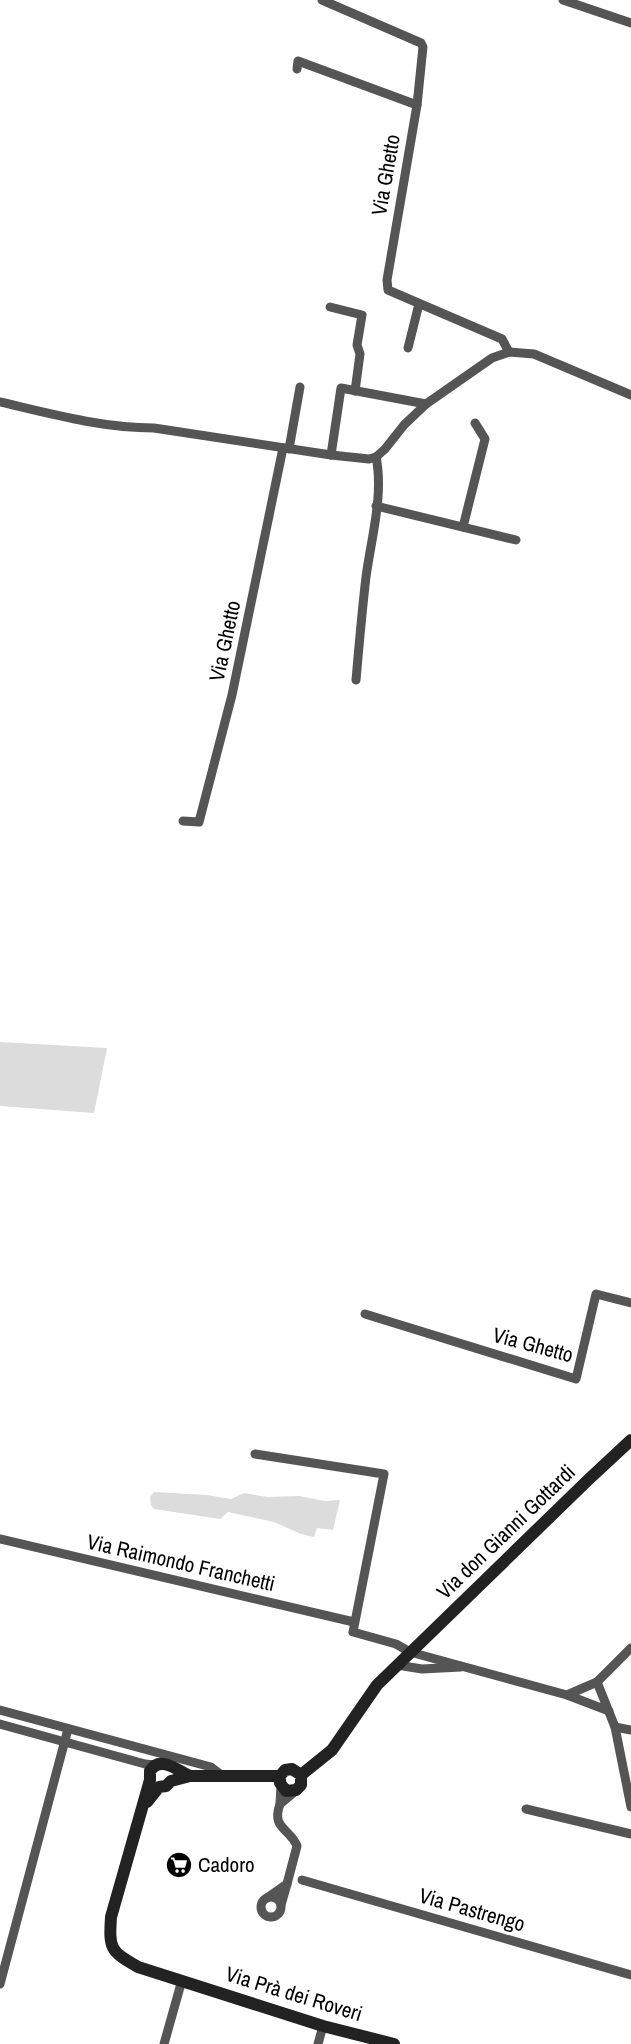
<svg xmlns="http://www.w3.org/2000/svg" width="631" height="2044" font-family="'Archivo Narrow',sans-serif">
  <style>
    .green { fill: #dcdcdc }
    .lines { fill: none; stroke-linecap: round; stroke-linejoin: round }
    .minor { stroke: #555; stroke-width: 9 }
    .secondary { stroke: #222; stroke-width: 12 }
    .labels { text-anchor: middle; stroke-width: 6; stroke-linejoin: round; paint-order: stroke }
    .street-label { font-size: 21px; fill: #000; stroke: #fff }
    .poi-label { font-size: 21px; fill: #000; stroke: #fff; text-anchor: start }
  </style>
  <rect width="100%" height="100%" fill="#fff"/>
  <g class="green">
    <polygon points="0,1042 107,1048 94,1113 0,1106"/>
    <polygon points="154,1492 207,1495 231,1499 244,1493 267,1497 299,1496 325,1501 340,1500 333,1530 317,1528 314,1537 301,1534 274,1522 228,1512 220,1519 154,1509 151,1505 150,1497"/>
  </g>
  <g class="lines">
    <g class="minor">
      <polyline points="322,0 421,43 423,47 417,105 387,280 388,290 502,339 509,352"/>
      <polyline points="563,0 631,23"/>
      <polyline points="297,69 298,61 417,105"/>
      <polyline points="330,307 362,315 357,345 360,354 355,391"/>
      <polyline points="408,348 419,304"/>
      <path d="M0 402C51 414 102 428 154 428L331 455 369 459 376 457 385 449 404 425 426 404 492 358 509 352 534 354 631 395"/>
      <polyline points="289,449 300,387"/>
      <polyline points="331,455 341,388 426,404"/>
      <polyline points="376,506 516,540"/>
      <polyline points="463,527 485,439 475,423"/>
      <path d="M356 680C359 646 362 611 366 577 371 539 384 495 376 457"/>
      <polyline points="183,821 199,822 232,695 283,448"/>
      <polyline points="365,1314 576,1379 596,1294 631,1303"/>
      <polyline points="255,1454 384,1474 353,1632 396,1644 410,1652 567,1695 597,1682 631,1648"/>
      <polyline points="0,1539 354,1622"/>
      <polyline points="397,1665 422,1669 461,1667"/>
      <polyline points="597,1682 615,1727 631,1807"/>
      <polyline points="567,1695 609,1711"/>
      <polyline points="0,1710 211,1767 224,1777"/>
      <polyline points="0,1724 145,1764 155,1765"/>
      <polyline points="615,1727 631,1730"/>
      <polyline points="281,1786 280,1804 298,1789"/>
      <path d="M280 1804C271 1829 290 1828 297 1846L287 1884"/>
      <polyline points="526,1809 631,1834"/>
      <polyline points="302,1880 631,1975"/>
      <circle cx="271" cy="1907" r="10"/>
      <polyline points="267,1898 287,1884 281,1905"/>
      <polyline points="0,1984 68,1729"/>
      <polyline points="164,2044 182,1980"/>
      <polyline points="318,2044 323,2026"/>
    </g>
    <g class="secondary">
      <polyline points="301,1775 332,1750 377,1685 588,1480 631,1440"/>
      <path d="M190 1776C177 1770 160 1755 150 1771V1780L111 1917C109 1949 110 1951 138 1967L323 2026 394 2044"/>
      <polyline points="147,1802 159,1787 166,1786 171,1781 190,1776 280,1776 285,1770 292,1769 301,1775 301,1785 296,1790 286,1791 280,1783 280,1776"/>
    </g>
  </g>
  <defs>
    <g id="supermarket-disc" transform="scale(1.35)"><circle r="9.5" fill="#000" stroke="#fff"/><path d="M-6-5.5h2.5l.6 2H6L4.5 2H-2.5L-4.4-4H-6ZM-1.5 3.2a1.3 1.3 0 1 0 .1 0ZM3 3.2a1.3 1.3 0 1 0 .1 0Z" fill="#fff"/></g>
  </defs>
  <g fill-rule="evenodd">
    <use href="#supermarket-disc" x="179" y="1865"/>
  </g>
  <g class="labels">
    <g class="street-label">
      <text transform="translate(386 175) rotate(-80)" y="7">Via Ghetto</text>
      <text transform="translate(225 641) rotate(-78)" y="7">Via Ghetto</text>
      <text transform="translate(533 1345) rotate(15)" y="7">Via Ghetto</text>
      <text transform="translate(506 1532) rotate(-44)" y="7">Via don Gianni Gottardi</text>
      <text transform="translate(181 1563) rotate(13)" y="7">Via Raimondo Franchetti</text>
      <text transform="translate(472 1910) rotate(16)" y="7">Via Pastrengo</text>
      <text transform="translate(294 1994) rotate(17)" y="7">Via Prà dei Roveri</text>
    </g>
    <g class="poi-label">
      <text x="198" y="1872">Cadoro</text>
    </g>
  </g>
</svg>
